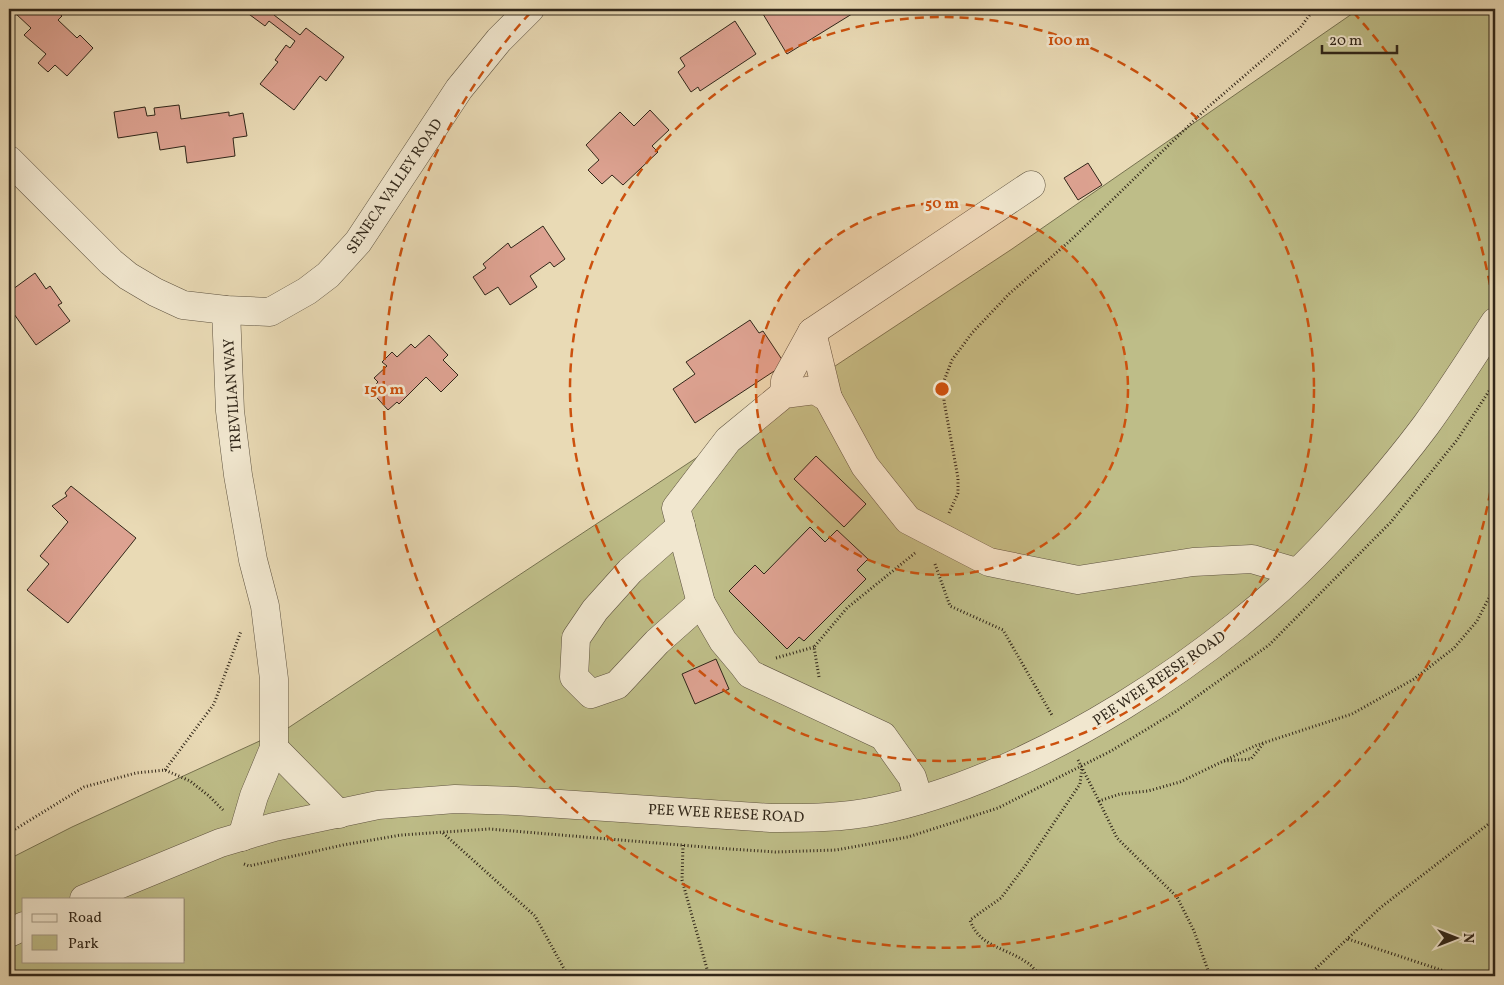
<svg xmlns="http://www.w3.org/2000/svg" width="1504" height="985" font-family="Vollkorn,serif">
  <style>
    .green { fill: #bebd88; stroke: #777250; fill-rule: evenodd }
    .building { fill: #dda291; stroke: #302619 }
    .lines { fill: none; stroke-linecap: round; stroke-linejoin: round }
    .minor-casing { stroke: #5e5340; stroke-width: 29 }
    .path { stroke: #302619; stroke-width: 3; stroke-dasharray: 1 2.5; stroke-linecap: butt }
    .minor { stroke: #f1e7cf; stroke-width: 28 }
    .ring { fill: none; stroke: #cc510e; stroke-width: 2.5; stroke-dasharray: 9 6 }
    .labels { text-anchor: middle; stroke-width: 5; stroke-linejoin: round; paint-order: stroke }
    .street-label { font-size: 15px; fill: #302619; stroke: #f1e7cf }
    .centre { fill: #cc510e; stroke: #f1e7cf; stroke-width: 2.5 }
    .ring-label { font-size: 15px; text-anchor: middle; font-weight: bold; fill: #cc510e; stroke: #f1e7cf; stroke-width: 5; stroke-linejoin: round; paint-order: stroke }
  </style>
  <rect width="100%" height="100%" fill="#e9dab5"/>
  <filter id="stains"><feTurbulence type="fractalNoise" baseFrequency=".004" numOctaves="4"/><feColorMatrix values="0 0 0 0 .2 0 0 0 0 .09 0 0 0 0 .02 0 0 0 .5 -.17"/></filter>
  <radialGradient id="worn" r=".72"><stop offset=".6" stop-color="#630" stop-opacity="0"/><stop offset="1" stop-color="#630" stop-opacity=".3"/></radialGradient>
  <path class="green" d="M1359 9H1495V976H9V859L72 827 288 728 1012 249ZM24 899H184V961H24Z"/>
  <g class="building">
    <polygon points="19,9 54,9 62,16 58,20 77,38 80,35 93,48 67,76 55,65 48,72 38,63 46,54 24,35 31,28 15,13"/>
    <polygon points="248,9 278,9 274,15 300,35 306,28 344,57 326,81 320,76 294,110 260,84 278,62 275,60 286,45 290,48 295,41 269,21 265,26 246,12"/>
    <polygon points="772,9 860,9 787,54 763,14"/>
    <polygon points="735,21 756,54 700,91 698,87 691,92 678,72 685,66 680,58"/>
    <polygon points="179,105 181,119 229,112 229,116 243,113 247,136 233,138 235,156 187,163 185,146 160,150 157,132 118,138 114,112 145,107 147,116 155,115 154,108"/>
    <polygon points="650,110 669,130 652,146 658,152 623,185 612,175 602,184 588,170 599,160 586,145 620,112 634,126"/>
    <polygon points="1088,163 1102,185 1078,200 1064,178"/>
    <polygon points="543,226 565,259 554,267 550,262 530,276 537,287 510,305 498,287 485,295 473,277 486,268 483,264 508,243 511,248"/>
    <polygon points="35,273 46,289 50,286 62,303 58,305 70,321 36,345 14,314 9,317 9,292"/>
    <polygon points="750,320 759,333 763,331 785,364 695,423 673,389 695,374 686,362"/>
    <polygon points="429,335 448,355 443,360 458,375 441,392 426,377 399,404 397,402 388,410 370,390 378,382 374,378 387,366 382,362 392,352 397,357 411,344 415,348"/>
    <polygon points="816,456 866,504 844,527 794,479"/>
    <polygon points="71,486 136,538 68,623 27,590 49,564 40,556 68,522 52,506 67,496 65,493"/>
    <polygon points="810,527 825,542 837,530 868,559 857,570 866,579 804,641 799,637 787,649 729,591 755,565 764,574"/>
    <polygon points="716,659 729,689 695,704 682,674"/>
  </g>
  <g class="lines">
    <g class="minor-casing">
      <g id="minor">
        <polyline points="9,160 111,262 128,276 155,292 183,305 226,310 270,312 307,291 328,275 358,242 459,89 499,40 530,9"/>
        <polyline points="226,310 230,411 238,475 253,560 265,606 274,679 274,748 254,796 242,837"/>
        <polyline points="812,332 828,398"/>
        <polyline points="784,394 785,381 812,332 1031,185"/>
        <polyline points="681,526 630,571 595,610 576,638 574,677 591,694 617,685 657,642 701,603"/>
        <polyline points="274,748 339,814"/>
        <polyline points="919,800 912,777 883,736 750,674 744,666 723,641 701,603 676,508 728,440 784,394 815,390 828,398 865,466 908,520 989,562 1078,580 1193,562 1252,559 1296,572"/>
        <path d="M84 899 220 843 274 827 378 805 455 799 515 801 771 818C806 818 842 818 876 811 1031 780 1225 654 1331 538 1364 502 1397 464 1426 425 1450 392 1472 357 1495 322"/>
        <polyline points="9,933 24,926"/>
      </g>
    </g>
    <g class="path">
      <polyline points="949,513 958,493 958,478 944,401 944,381 952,360 972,333 1009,294 1071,240 1207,108 1300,28 1314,9"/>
      <polyline points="935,564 950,606 1003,630 1053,717"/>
      <polyline points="776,658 814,647"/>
      <polyline points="819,677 814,647 847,608 915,553"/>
      <polyline points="1078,760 1099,801 1120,794 1148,791 1180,782 1257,745 1352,714 1414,679 1454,648 1477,621 1495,586"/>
      <polyline points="1224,761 1251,759 1263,744"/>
      <polyline points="165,770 214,704 241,631"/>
      <polyline points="1099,801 1117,838 1177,897 1194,931 1210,976"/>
      <polyline points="9,833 84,787 136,773 165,770 190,781 209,796 223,810"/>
      <polyline points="443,833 535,916 568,976"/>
      <polyline points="683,845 682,880 709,976"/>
      <polyline points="244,864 249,866 343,845 401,835 489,829 716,848 775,852 836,850 908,837 998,808 1111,751 1175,712 1269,645 1390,523 1457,440 1495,382"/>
      <polyline points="1348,939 1459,976"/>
      <path d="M1041 976C1036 972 1032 965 1026 962 1005 947 979 947 970 920L1001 898 1025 866 1080 784 1082 767"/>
      <polyline points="1308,976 1380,908 1495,819"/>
    </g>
    <use href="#minor" class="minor"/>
  </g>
  <circle cx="942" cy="389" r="186" fill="#cc510e" fill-opacity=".12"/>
  <g class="ring">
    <circle cx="942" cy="389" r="186"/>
    <circle cx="942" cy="389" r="372"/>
    <path d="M1495 462A558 558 0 1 1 531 12M1353 12A558 558 0 0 1 1495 316"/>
  </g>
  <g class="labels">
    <g class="street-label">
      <text transform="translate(394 186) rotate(-56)" y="5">SENECA VALLEY ROAD</text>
      <text transform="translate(232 395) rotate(-94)" y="5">TREVILIAN WAY</text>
      <text transform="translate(1159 678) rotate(-34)" y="5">PEE WEE REESE ROAD</text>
      <text transform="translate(726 813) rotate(3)" y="5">PEE WEE REESE ROAD</text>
    </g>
  </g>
  <circle cx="942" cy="389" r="8" class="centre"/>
  <g class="ring-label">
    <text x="1069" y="45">100 m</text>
    <text x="942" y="208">50 m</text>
    <text x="384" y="394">150 m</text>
  </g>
  <rect width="1504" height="985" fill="none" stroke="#e9dab5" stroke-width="30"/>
  <rect x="10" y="10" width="1484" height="965" fill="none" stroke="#302619" stroke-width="2.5"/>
  <rect x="15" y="15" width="1474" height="955" fill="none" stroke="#302619"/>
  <rect x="22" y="898" width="162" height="65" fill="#f1e7cf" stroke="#a49a86"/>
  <rect x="32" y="914" width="25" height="8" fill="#f1e7cf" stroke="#a49a86"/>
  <text x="68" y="922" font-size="15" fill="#302619">Road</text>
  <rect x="32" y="935" width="25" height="15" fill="#bebd88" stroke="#a49a86"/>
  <text x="68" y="948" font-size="15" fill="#302619">Park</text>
  <g transform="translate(1456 938) rotate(90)" stroke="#f1e7cf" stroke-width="4" paint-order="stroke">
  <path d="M0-4L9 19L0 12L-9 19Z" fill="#302619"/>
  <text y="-8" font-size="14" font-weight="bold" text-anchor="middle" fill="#302619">N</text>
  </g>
  <path d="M1322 45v8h75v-8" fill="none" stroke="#302619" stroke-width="2.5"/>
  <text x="1329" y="45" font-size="15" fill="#302619" stroke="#f1e7cf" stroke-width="4" paint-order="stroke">20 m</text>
  <rect width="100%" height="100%" filter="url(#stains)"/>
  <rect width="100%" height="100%" fill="url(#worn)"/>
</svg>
